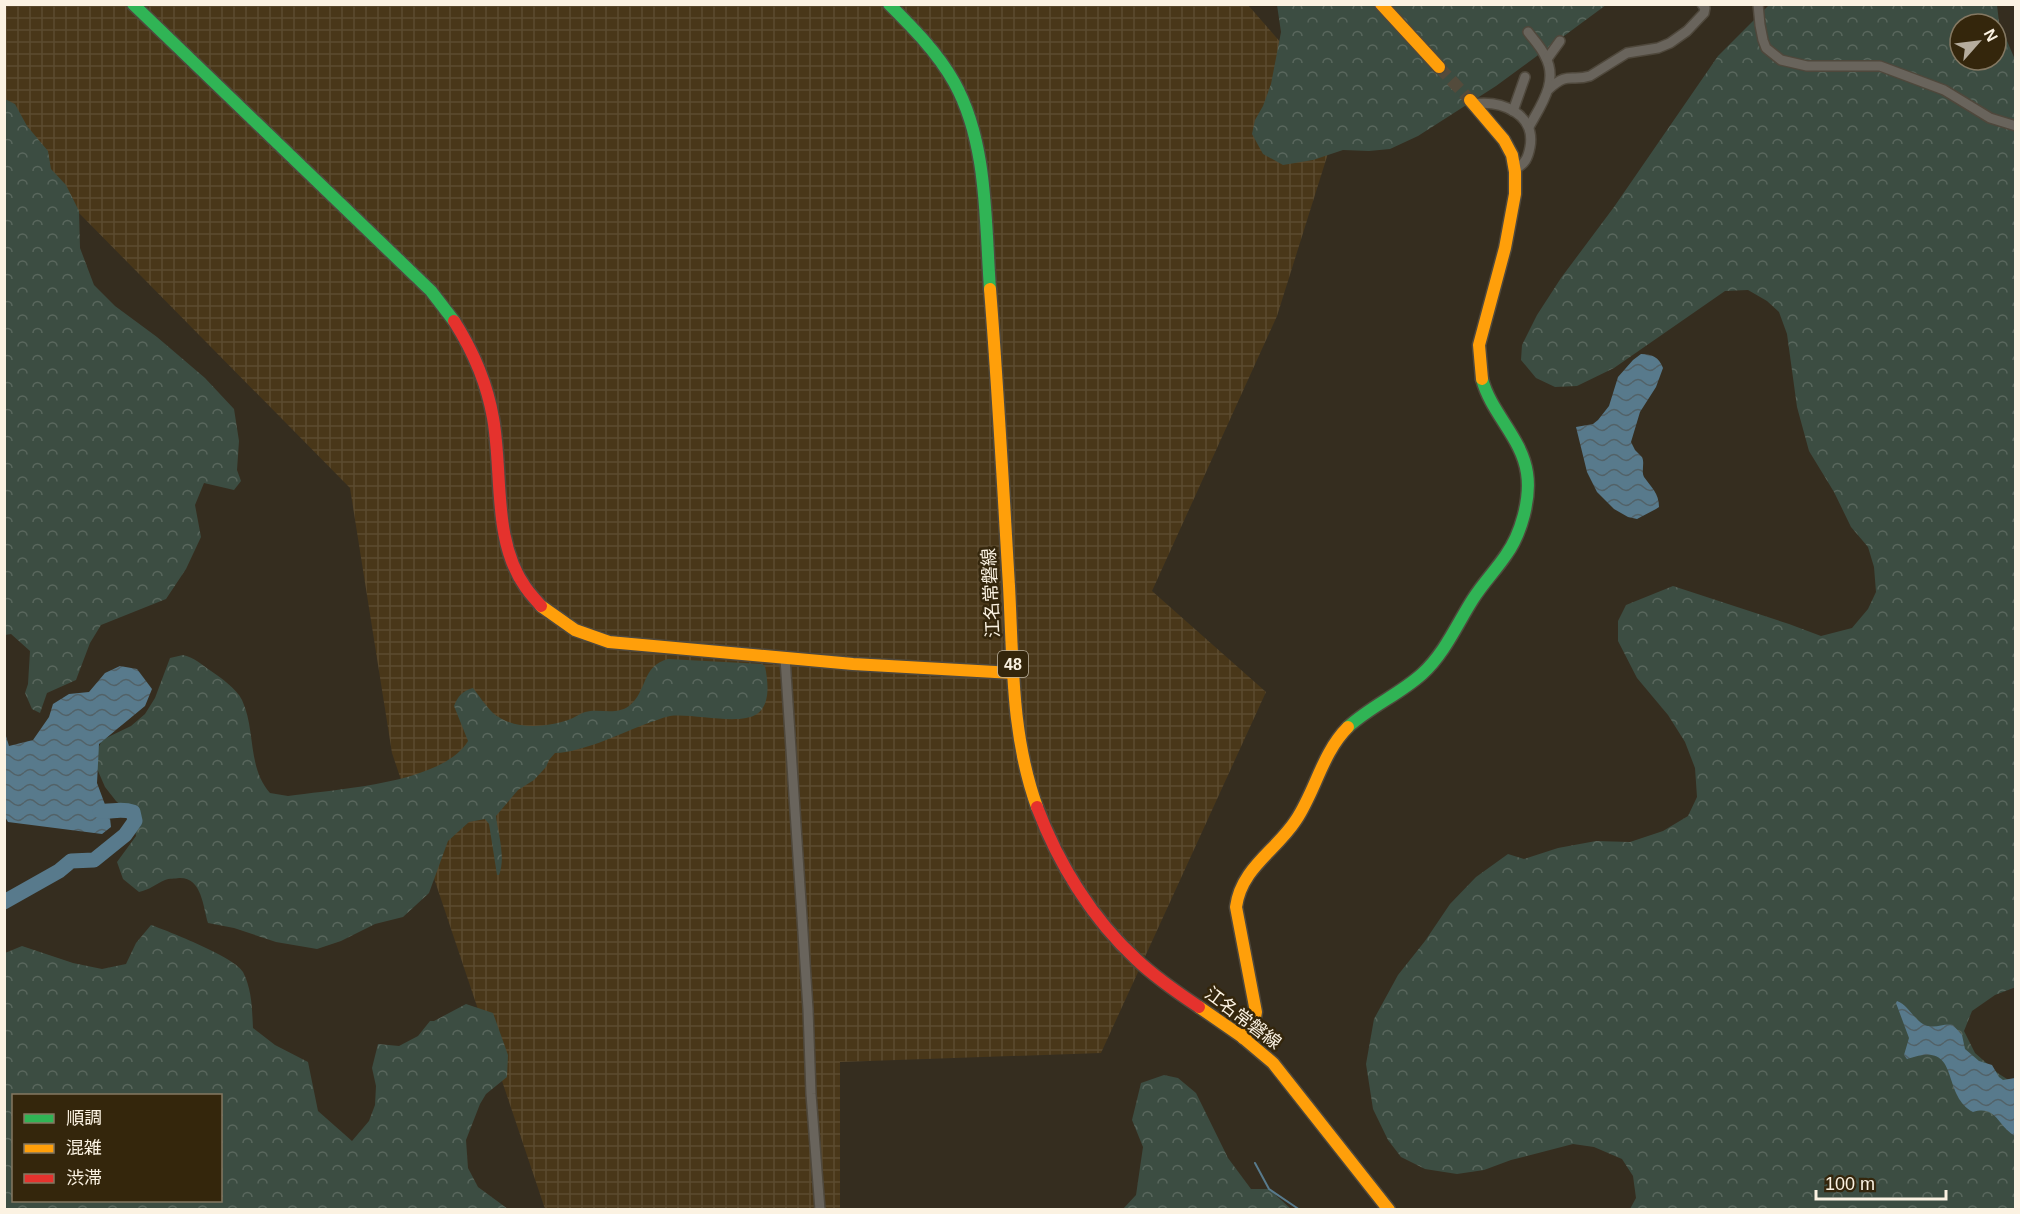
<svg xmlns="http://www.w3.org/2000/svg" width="2020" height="1214" font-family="Helvetica,'Noto Sans JP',sans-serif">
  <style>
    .industrial { fill: url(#industrial-grid) }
    .forest { fill: url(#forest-crowns); fill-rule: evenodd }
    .water { fill: url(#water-waves) }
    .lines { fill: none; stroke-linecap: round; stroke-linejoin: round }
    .stream { stroke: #587a8c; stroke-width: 2 }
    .river { stroke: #587a8c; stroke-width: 15 }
    .secondary-tunnel { stroke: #534b3c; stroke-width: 12; stroke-dasharray: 12 6; stroke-linecap: butt }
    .street-casing { stroke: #4f483c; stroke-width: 12 }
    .fast-casing { stroke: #4f483c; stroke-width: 15 }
    .slow-casing { stroke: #4f483c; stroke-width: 15 }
    .jam-casing { stroke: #4f483c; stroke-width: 15 }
    .street { stroke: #69645c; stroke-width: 9 }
    .fast { stroke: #30b455; stroke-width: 12 }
    .slow { stroke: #ff9f0a; stroke-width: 12 }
    .jam { stroke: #e5322d; stroke-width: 12 }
    .labels { text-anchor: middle; stroke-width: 5; stroke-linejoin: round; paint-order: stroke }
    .shield { fill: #34260c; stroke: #bfb5a2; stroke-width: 1.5 }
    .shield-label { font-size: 16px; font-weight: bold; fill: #fbf2e2 }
    .street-label { font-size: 18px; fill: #fbf2e2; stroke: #34260c }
  </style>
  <defs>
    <pattern id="industrial-grid" width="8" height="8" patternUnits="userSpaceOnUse" patternTransform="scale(1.5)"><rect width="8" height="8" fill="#493719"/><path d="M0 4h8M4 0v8" fill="none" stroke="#5b4b2f"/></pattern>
    <pattern id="forest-crowns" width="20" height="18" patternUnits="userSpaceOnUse" patternTransform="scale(1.5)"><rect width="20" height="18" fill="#3c4d42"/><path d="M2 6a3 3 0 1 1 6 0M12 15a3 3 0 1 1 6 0" fill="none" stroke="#59675d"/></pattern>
    <pattern id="water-waves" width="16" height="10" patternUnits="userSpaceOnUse" patternTransform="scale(1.5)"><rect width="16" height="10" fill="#587a8c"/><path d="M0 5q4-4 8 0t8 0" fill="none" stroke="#526268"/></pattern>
  </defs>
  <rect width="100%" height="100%" fill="#352d1f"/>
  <polygon class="industrial" points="4,5 1248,5 1341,112 1277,316 1152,591 1266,692 1101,1053 840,1062 840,1209 545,1209 392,753 350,488 5,138"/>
  <g class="forest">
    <polygon points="1277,5 1606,5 1496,86 1418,136 1390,149 1369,151 1343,150 1313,160 1283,165 1263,154 1252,134 1255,120 1263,106 1271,84 1281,32"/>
    <path d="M1769 5H1997L1999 22 2016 62V987L1995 995 1972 1011 1964 1031 1975 1053 1999 1074 2015 1084V1209H1630L1636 1198 1633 1176 1622 1159 1594 1147 1573 1144 1511 1160 1484 1170 1457 1174 1425 1169 1401 1157 1388 1140 1373 1109 1366 1064 1374 1019 1398 975 1425 941 1450 904 1476 877 1508 854 1524 859 1558 848 1596 841 1630 842 1663 831 1688 816 1697 797 1695 768 1685 742 1668 715 1637 678 1618 641V621L1626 605 1673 586 1789 624 1821 636 1852 628 1868 609 1876 592 1874 567 1868 547 1851 527 1834 492 1809 451 1797 407 1787 334 1779 312 1767 301 1748 290 1725 291 1614 368 1577 386 1555 387 1536 378 1521 360 1522 345 1537 315 1561 278 1614 207 1718 56ZM1960 24H1996V60H1960Z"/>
    <polygon points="5,99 15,104 27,126 48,151 51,169 66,185 79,211 80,248 94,285 115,306 157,337 205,378 234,409 239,441 237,470 241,481 234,490 204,483 195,505 201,537 186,569 166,599 101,625 90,643 76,680 47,693 40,713 32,709 25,693 28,684 30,651 11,634 5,635"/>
    <path d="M183 655C195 658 201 664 211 671 221 678 236 688 242 700 256 730 247 767 270 793L288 796C336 789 442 784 468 741L454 706C458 696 462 691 473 688 479 696 486 706 493 713 513 730 544 728 568 720 574 718 579 714 585 712 600 708 615 716 629 706 648 691 641 666 668 659L762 664 765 666C768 682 771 704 757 714 739 726 693 713 670 716 661 718 652 722 643 725 617 735 583 752 555 753L549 760 546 767 534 780 518 790 496 816C498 833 506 858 499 875H497L489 824 485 819 469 822 448 841 429 893 403 917 375 924 341 941 317 949 276 942 234 928 208 923C203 907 202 877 179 878 175 879 169 878 165 880 156 884 149 890 139 892L123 879 117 862 136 836 133 816 116 801 105 787 95 764 97 751 102 740 131 726 145 714 155 698 170 658Z"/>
    <path d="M151 925C168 931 236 958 243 972 252 990 252 1008 253 1028L275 1045 308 1062 318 1111 352 1141 369 1121 375 1105 376 1086 372 1068 378 1044 399 1046 418 1036 430 1021H434L466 1004 493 1013 508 1055 507 1077 486 1094 480 1104 466 1140 468 1168 478 1187 508 1209H5V953L22 946 73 963 102 969 126 964 136 943ZM14 1096H220V1200H14Z"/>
    <polygon points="1164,1075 1178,1078 1196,1093 1228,1158 1251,1189 1269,1189 1291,1209 1123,1209 1136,1195 1143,1147 1132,1120 1141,1083"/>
  </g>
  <g class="water">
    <path d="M1641 354C1652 354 1659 357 1663 368L1656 387 1640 412 1631 442 1635 450 1642 457C1645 463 1641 471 1644 477 1651 487 1659 493 1659 507L1656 509 1637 519 1628 517 1614 509 1597 492 1587 472 1576 427 1593 424 1598 420 1609 406 1618 377 1633 360Z"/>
    <polygon points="120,666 137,669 152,689 145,706 99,744 97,783 110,818 111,827 102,834 8,822 4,815 5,733 9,746 33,740 49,717 53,704 69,694 89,692 105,673"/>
    <path d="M1897 1001C1909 1005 1915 1023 1928 1026 1937 1028 1945 1023 1953 1025L1962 1035 1965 1049 1979 1061 1992 1065 1999 1077 2003 1080 2015 1078V1136C1997 1126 1997 1105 1973 1112 1939 1093 1963 1039 1907 1059L1904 1055 1909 1038 1896 1003Z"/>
  </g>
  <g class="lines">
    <polyline class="stream" points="1255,1163 1269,1189 1300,1210"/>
    <path class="river" d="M4 902 59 871 71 861 94 860 125 835 135 821 133 812C121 808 112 812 100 811"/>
    <polyline class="secondary-tunnel" points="1439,67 1470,100"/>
    <g class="street-casing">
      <g id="street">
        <polyline points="1758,4 1760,25 1763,40 1766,48 1781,60 1807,66 1880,66 1944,90 1990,118 2016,126"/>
        <path d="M1528 32C1534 40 1541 47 1545 56 1559 81 1541 105 1529 127"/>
        <polyline points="1547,59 1560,41"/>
        <path d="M1549 89C1568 71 1571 82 1590 76L1627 53 1658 48 1670 43 1687 31 1704 13 1705 8 1702 4"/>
        <path d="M1473 104C1502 100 1536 114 1530 147 1528 158 1525 164 1515 169"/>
        <polyline points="1513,111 1525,77"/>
        <polyline points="785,658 808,1009 811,1094 820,1210"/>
      </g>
    </g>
    <g class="fast-casing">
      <g id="fast">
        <polyline points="133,4 431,291 454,321"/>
        <path d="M889 4C913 28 937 52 954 82 988 143 985 221 990 289"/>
        <path d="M1348 727C1371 706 1400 694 1422 674 1445 653 1457 624 1473 599 1483 583 1496 570 1506 555 1521 534 1531 499 1527 473 1522 438 1491 413 1482 379"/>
      </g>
    </g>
    <g class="slow-casing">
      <g id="slow">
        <polyline points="1381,4 1439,67"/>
        <polyline points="1470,100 1504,140 1512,155 1515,172 1515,194 1505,248 1479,345 1482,379"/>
        <path d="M990 289C998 388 1003 487 1009 586 1013 660 1011 735 1037 807"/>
        <polyline points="541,606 575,630 609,642 853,664 1013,673"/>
        <polyline points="1199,1007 1241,1036 1273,1063 1389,1210"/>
        <path d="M1243 1038 1254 1023 1256 1012 1236 907C1241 868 1276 851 1296 820 1316 790 1322 753 1348 727"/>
      </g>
    </g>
    <g class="jam-casing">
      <g id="jam">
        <path d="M454 321C473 351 487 383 493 418 503 473 492 541 526 588 531 595 536 600 541 606"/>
        <path d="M1037 807C1058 863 1092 919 1137 960 1156 978 1178 993 1199 1007"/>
      </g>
    </g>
    <use href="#street" class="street"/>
    <use href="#fast" class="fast"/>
    <use href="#slow" class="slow"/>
    <use href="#jam" class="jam"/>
  </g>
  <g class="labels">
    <rect class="shield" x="998" y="651" width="30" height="26" rx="4.5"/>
    <g class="shield-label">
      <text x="1013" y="670">48</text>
    </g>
    <g class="street-label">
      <text transform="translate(991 593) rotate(-93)" y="6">江名常磐線</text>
      <text transform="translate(1243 1018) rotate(37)" y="6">江名常磐線</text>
    </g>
  </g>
  <rect width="2020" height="1214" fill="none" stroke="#fbf2e2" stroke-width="12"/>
  <rect x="12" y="1094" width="210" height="108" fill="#34260c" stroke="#847862" stroke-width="1.5"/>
  <rect x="24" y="1114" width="30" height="9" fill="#30b455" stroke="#847862" stroke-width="1.5"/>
  <text x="66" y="1124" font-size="18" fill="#fbf2e2">順調</text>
  <rect x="24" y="1144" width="30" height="9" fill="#ff9f0a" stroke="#847862" stroke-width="1.5"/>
  <text x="66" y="1154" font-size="18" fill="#fbf2e2">混雑</text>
  <rect x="24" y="1174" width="30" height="9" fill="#e5322d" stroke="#847862" stroke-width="1.5"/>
  <text x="66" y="1184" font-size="18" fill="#fbf2e2">渋滞</text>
  <g transform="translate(1978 42) rotate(62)"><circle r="28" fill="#34260c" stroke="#847862" stroke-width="1.5"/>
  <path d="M0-4.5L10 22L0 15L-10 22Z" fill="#b6ad9e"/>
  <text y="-9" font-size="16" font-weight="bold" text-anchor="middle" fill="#fbf2e2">N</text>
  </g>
  <path d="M1816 1190v9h130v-9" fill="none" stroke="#fbf2e2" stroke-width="3"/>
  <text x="1825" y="1190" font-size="18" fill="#fbf2e2" stroke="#34260c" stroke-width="4.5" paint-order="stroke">100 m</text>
</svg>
